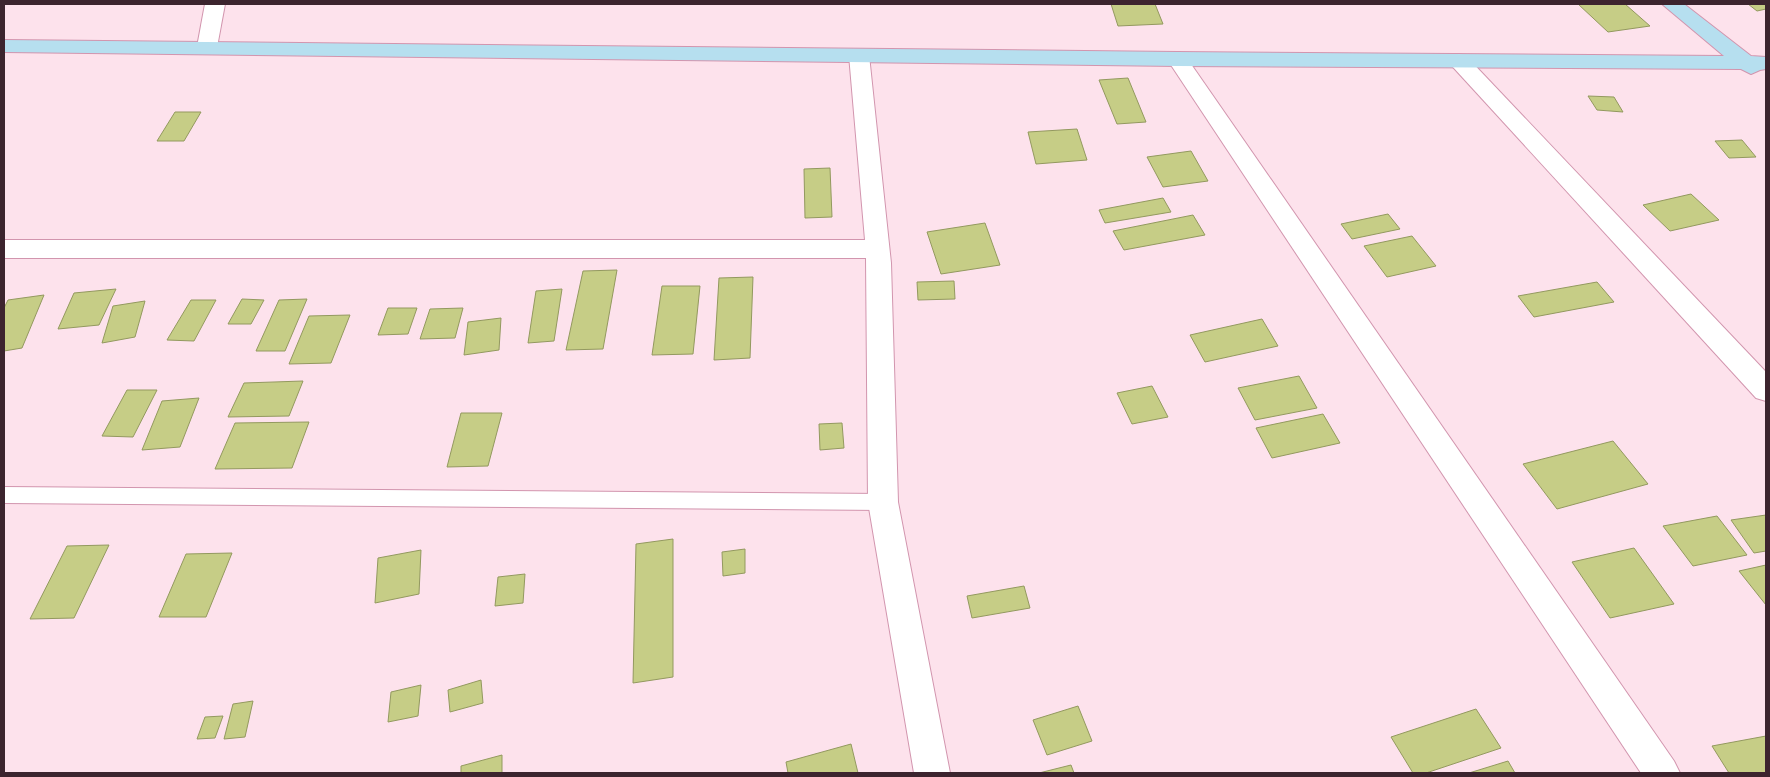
<svg xmlns="http://www.w3.org/2000/svg" width="1770" height="777" font-family="Cabin,sans-serif">
  <style>
    .building { fill: #c6cd86; stroke: #93995f }
    .lines { fill: none; stroke-linecap: round; stroke-linejoin: round }
    .lane-casing { stroke: #d295ae; stroke-width: 2 }
    .street-casing { stroke: #d295ae; stroke-width: 2 }
    .secondary-casing { stroke: #d295ae; stroke-width: 2 }
    .lane { fill: #fff; fill-rule: evenodd }
    .street { fill: #fff; fill-rule: evenodd }
    .secondary { fill: #b6dfef; fill-rule: evenodd }
  </style>
  <rect width="100%" height="100%" fill="#fde2ec"/>
  <g class="building">
    <polygon points="1111,4 1155,4 1163,24 1118,26"/>
    <polygon points="1578,4 1625,4 1650,26 1608,32"/>
    <polygon points="1748,4 1766,4 1766,9 1757,11"/>
    <polygon points="1128,78 1146,122 1117,124 1099,80"/>
    <polygon points="1588,96 1614,97 1623,112 1597,110"/>
    <polygon points="175,112 201,112 184,141 157,141"/>
    <polygon points="1077,129 1087,160 1036,164 1028,132"/>
    <polygon points="1742,140 1756,157 1729,158 1715,141"/>
    <polygon points="1191,151 1208,181 1163,187 1147,157"/>
    <polygon points="830,168 832,217 805,218 804,169"/>
    <polygon points="1691,194 1719,220 1670,231 1643,205"/>
    <polygon points="1163,198 1171,212 1105,223 1099,210"/>
    <polygon points="1388,214 1400,229 1352,239 1341,224"/>
    <polygon points="1193,215 1205,235 1124,250 1113,231"/>
    <polygon points="985,223 1000,265 941,274 927,232"/>
    <polygon points="1412,236 1436,266 1387,277 1364,246"/>
    <polygon points="617,270 603,349 566,350 583,271"/>
    <polygon points="753,277 750,358 714,360 719,278"/>
    <polygon points="954,281 955,299 918,300 917,282"/>
    <polygon points="1597,282 1614,302 1534,317 1518,296"/>
    <polygon points="662,286 700,286 693,354 652,355"/>
    <polygon points="116,289 99,325 58,329 74,293"/>
    <polygon points="562,289 554,341 528,343 536,291"/>
    <polygon points="44,295 22,348 4,351 4,308 8,300"/>
    <polygon points="242,299 264,300 251,324 228,324"/>
    <polygon points="307,299 285,351 256,351 279,300"/>
    <polygon points="191,300 216,300 194,341 167,340"/>
    <polygon points="145,301 135,337 102,343 113,306"/>
    <polygon points="388,308 417,308 408,334 378,335"/>
    <polygon points="463,308 455,338 420,339 430,309"/>
    <polygon points="350,315 331,363 289,364 309,316"/>
    <polygon points="501,318 499,350 464,355 468,322"/>
    <polygon points="1262,319 1278,346 1205,362 1190,335"/>
    <polygon points="1299,376 1317,408 1255,420 1238,388"/>
    <polygon points="303,381 289,416 228,417 244,383"/>
    <polygon points="1152,386 1168,417 1132,424 1117,393"/>
    <polygon points="127,390 157,390 133,437 102,436"/>
    <polygon points="199,398 180,447 142,450 162,401"/>
    <polygon points="461,413 502,413 488,466 447,467"/>
    <polygon points="1323,414 1340,443 1272,458 1256,428"/>
    <polygon points="309,422 292,468 215,469 235,423"/>
    <polygon points="842,423 844,448 820,450 819,424"/>
    <polygon points="1613,441 1648,484 1557,509 1523,464"/>
    <polygon points="1766,515 1766,551 1754,553 1731,520"/>
    <polygon points="1717,516 1747,555 1693,566 1663,526"/>
    <polygon points="673,539 673,677 633,683 636,544"/>
    <polygon points="109,545 74,618 30,619 67,546"/>
    <polygon points="1634,548 1674,604 1610,618 1572,562"/>
    <polygon points="745,549 745,573 723,576 722,552"/>
    <polygon points="421,550 419,594 375,603 378,558"/>
    <polygon points="232,553 206,617 159,617 186,554"/>
    <polygon points="1766,565 1766,605 1739,571"/>
    <polygon points="525,574 523,603 495,606 498,577"/>
    <polygon points="1024,586 1030,608 972,618 967,596"/>
    <polygon points="481,680 483,703 450,712 448,690"/>
    <polygon points="421,685 418,716 388,722 391,692"/>
    <polygon points="253,701 245,737 224,739 233,704"/>
    <polygon points="1078,706 1092,741 1047,755 1033,720"/>
    <polygon points="1476,709 1501,748 1426,773 1413,773 1391,737"/>
    <polygon points="223,716 215,738 197,739 205,717"/>
    <polygon points="1766,736 1766,773 1729,773 1712,746"/>
    <polygon points="851,744 858,773 788,773 786,762"/>
    <polygon points="502,755 502,773 461,773 461,766"/>
    <polygon points="1508,761 1515,773 1469,773"/>
    <polygon points="1071,765 1074,773 1039,773"/>
  </g>
  <g class="lines">
    <g class="lane-casing">
      <polygon id="lane" points="4,487 883,494 890,496 892,502 890,508 883,510 4,503"/>
    </g>
    <g class="street-casing">
      <g id="street">
        <polygon points="205,4 225,4 217,47 214,51 207,53 200,51 197,47"/>
        <polygon points="859,49 866,50 869,55 891,263 898,502 950,773 914,773 868,502 866,258 4,258 4,240 865,240 849,55 852,50"/>
        <polygon points="1177,52 1184,54 1674,761 1680,773 1641,773 1167,59 1170,54"/>
        <polygon points="1459,54 1466,56 1766,372 1766,401 1756,398 1452,66 1449,61 1452,56"/>
      </g>
    </g>
    <g class="secondary-casing">
      <polygon id="secondary" points="1662,4 1684,4 1751,56 1766,57 1766,69 1760,70 1751,74 1741,69 1177,66 4,52 4,40 1177,52 1724,56"/>
    </g>
    <use href="#lane" class="lane"/>
    <use href="#street" class="street"/>
    <use href="#secondary" class="secondary"/>
  </g>
  <rect width="1770" height="777" fill="none" stroke="#3c242e" stroke-width="10"/>
</svg>
